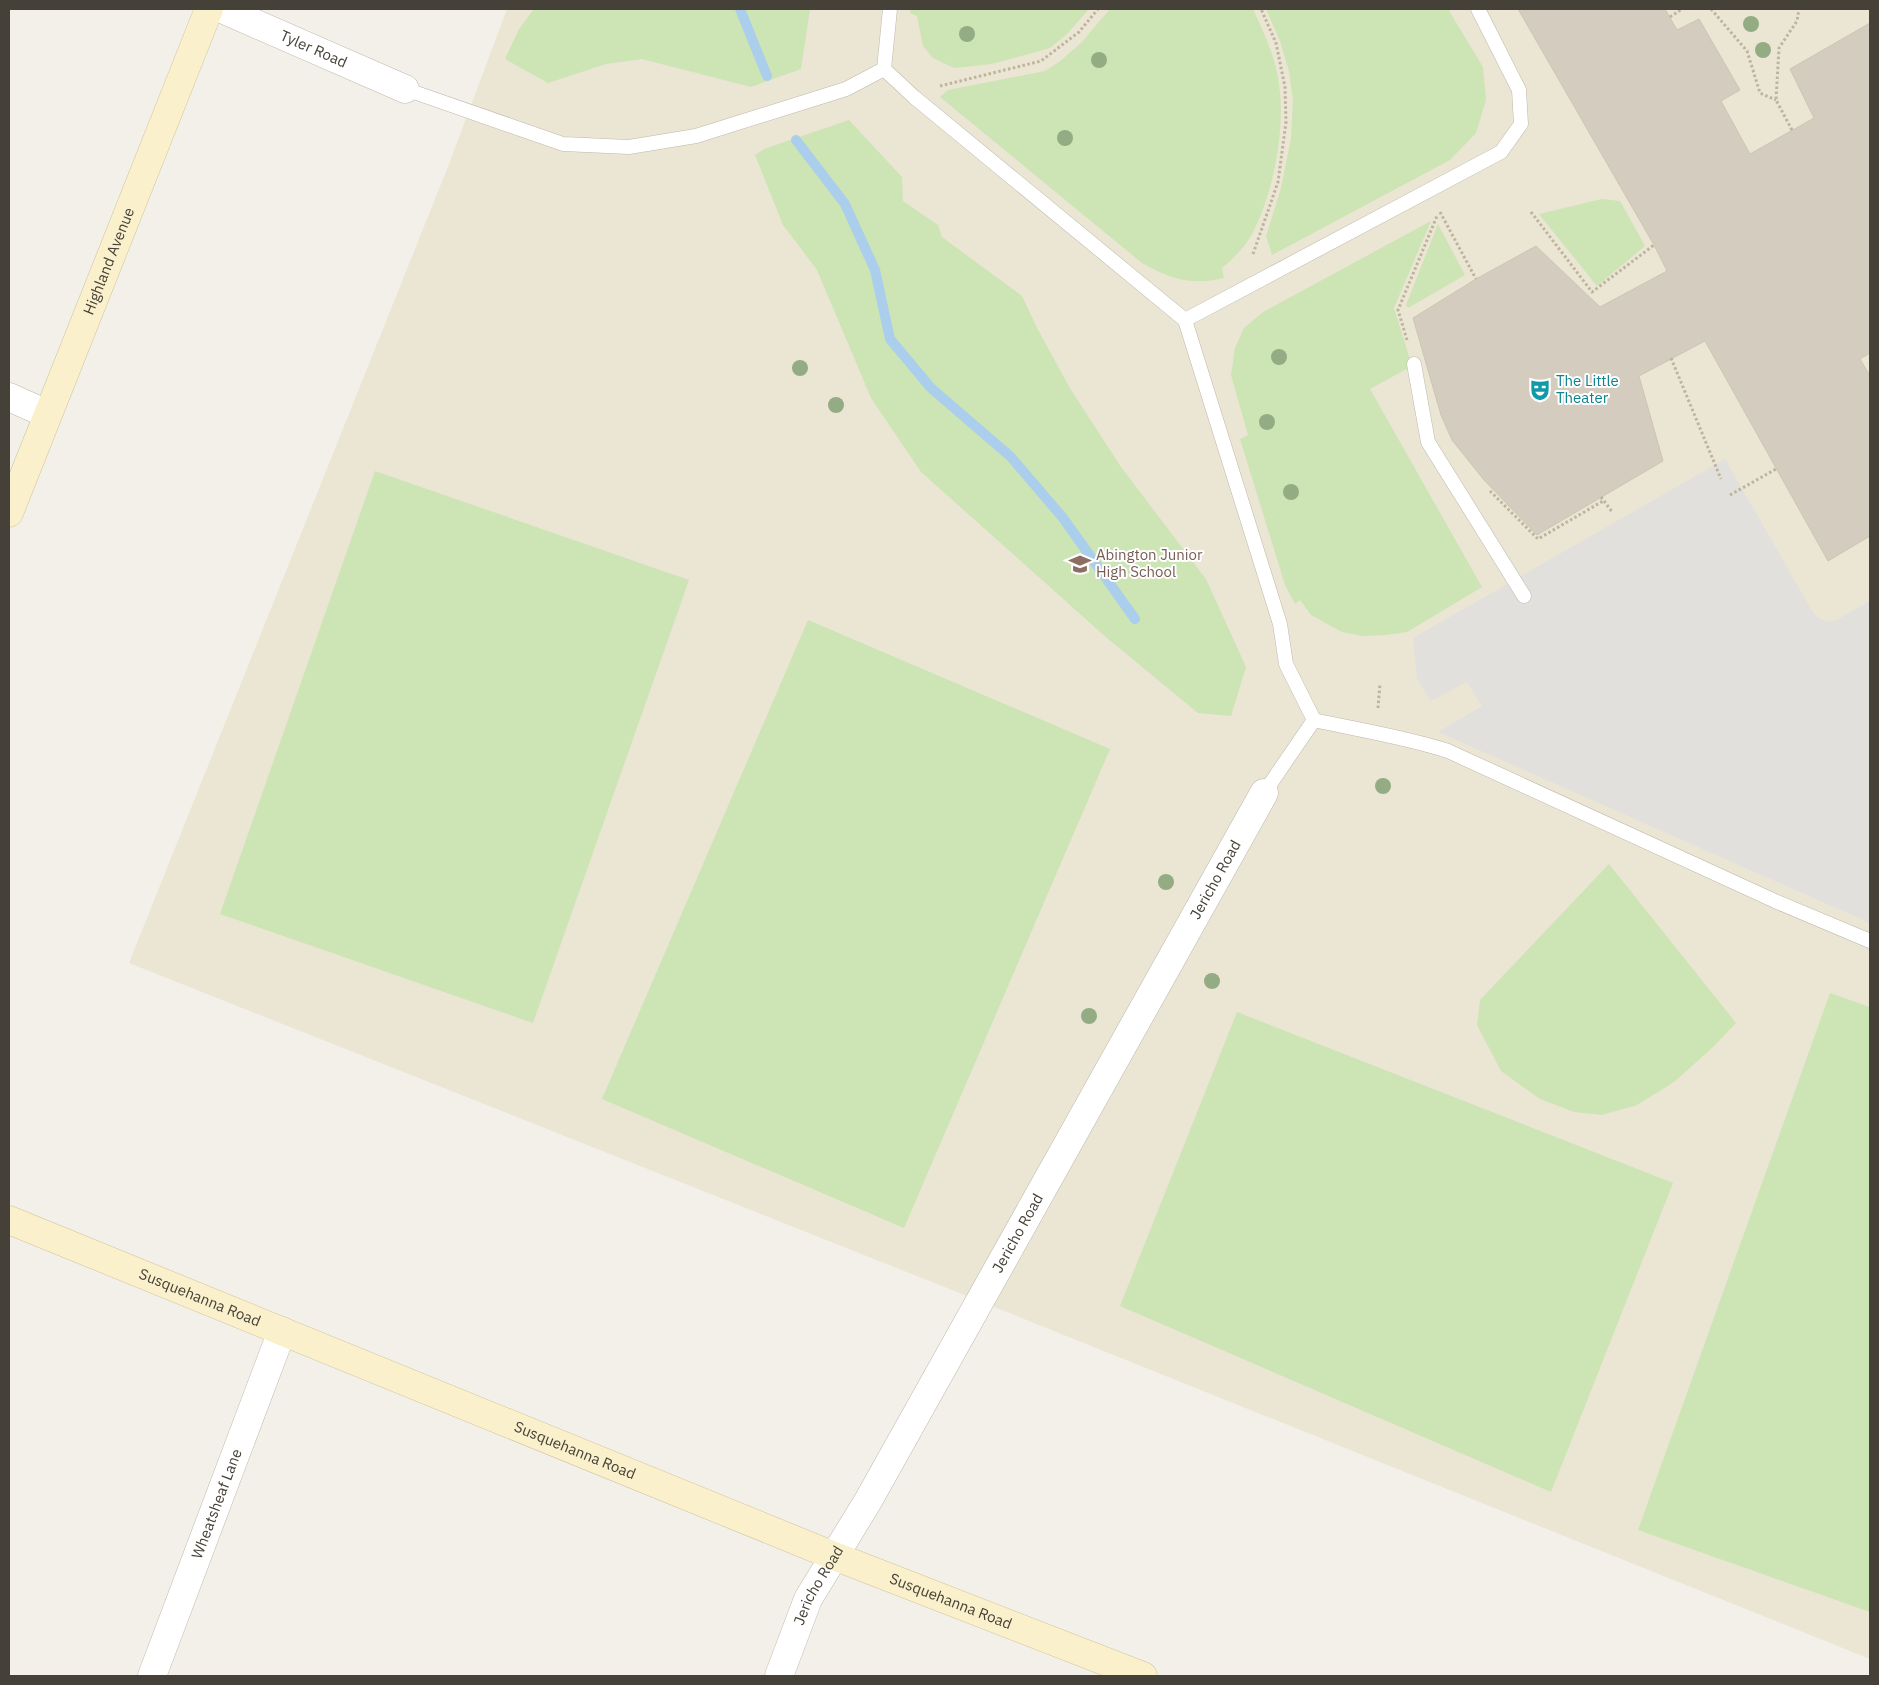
<svg xmlns="http://www.w3.org/2000/svg" width="1879" height="1685" font-family="'IBM Plex Sans',sans-serif">
  <style>
    .education { fill: #ebe5d4 }
    .green { fill: #cde4b5 }
    .parking { fill: #e2e0dd }
    .lines { fill: none; stroke-linecap: round; stroke-linejoin: round }
    .stream { stroke: #aaceeb; stroke-width: 10 }
    .building { fill: #d4ccbf; stroke: #cec4b3 }
    .lane-casing { stroke: #beb8ac; stroke-width: 15 }
    .street-casing { stroke: #beb8ac; stroke-width: 29 }
    .secondary-casing { stroke: #cfc39c; stroke-width: 29 }
    .path { stroke: #beb49e; stroke-width: 3; stroke-dasharray: 2.5 2.5; stroke-linecap: butt }
    .lane { stroke: #fff; stroke-width: 14 }
    .street { stroke: #fff; stroke-width: 28 }
    .secondary { stroke: #faf0cb; stroke-width: 28 }
    .tree { fill: #94ac83 }
    .labels { text-anchor: middle; stroke-width: 4; stroke-linejoin: round; paint-order: stroke }
    .street-label { font-size: 15px; fill: #464138; stroke: #fff }
    .culture-label { font-size: 15px; fill: #0d838f; stroke: #fff; text-anchor: start }
    .education-label { font-size: 15px; fill: #785e54; stroke: #fff; text-anchor: start }
  </style>
  <rect width="100%" height="100%" fill="#f3f0e9"/>
  <polygon class="education" points="507,9 1870,9 1870,1659 942,1286 129,963 449,164"/>
  <g class="green">
    <polygon points="534,9 810,9 801,69 751,87 642,59 606,64 548,83 505,59 519,29"/>
    <polygon points="911,9 1089,9 1067,34 1050,48 992,64 954,68 933,58 923,46 917,16 910,13"/>
    <path d="M1110 9H1253C1264 33 1276 58 1279 85 1286 128 1273 195 1252 234 1244 248 1234 258 1222 268L1224 278C1192 286 1170 279 1142 263L940 97 948 90 1045 71 1059 62 1081 43Z"/>
    <polygon points="1266,9 1448,9 1483,67 1486,100 1476,133 1450,160 1272,255 1266,236 1281,188 1291,138 1293,100 1289,71 1280,41"/>
    <polygon points="849,120 902,177 903,201 938,225 942,237 1022,296 1037,328 1071,390 1121,467 1206,579 1246,667 1231,716 1198,713 1107,638 921,472 871,398 817,270 783,225 755,155 764,149"/>
    <polygon points="1602,199 1620,201 1645,246 1597,286 1539,214"/>
    <polygon points="1431,221 1394,308 1412,366 1370,389 1482,587 1407,632 1386,635 1362,636 1342,632 1311,615 1300,600 1295,604 1285,585 1240,439 1248,435 1231,375 1235,348 1244,328 1263,312"/>
    <polygon points="1438,224 1465,275 1408,308 1406,305"/>
    <polygon points="375,471 689,580 533,1023 220,914"/>
    <polygon points="808,620 1110,749 904,1228 602,1099"/>
    <polygon points="1609,864 1736,1023 1711,1049 1674,1082 1637,1105 1602,1115 1574,1112 1540,1099 1501,1071 1477,1025 1480,1000"/>
    <polygon points="1830,993 1870,1007 1870,1612 1638,1530"/>
    <polygon points="1237,1012 1673,1183 1551,1492 1120,1306"/>
  </g>
  <polygon class="parking" points="1725,459 1814,614 1820,619 1829,622 1838,619 1870,601 1870,923 1438,732 1482,706 1467,682 1431,701 1417,679 1413,638"/>
  <g class="lines">
    <g class="stream">
      <polyline points="740,9 767,76"/>
      <polyline points="796,140 845,204 875,270 890,339 931,388 1011,457 1063,518 1135,619"/>
    </g>
  </g>
  <polygon class="building" points="1518,9 1665,9 1677,30 1699,19 1740,90 1721,101 1750,154 1814,118 1790,69 1870,23 1870,353 1860,359 1870,376 1870,536 1828,561 1705,341 1639,376 1663,461 1537,535 1484,480 1452,440 1441,415 1413,318 1476,279 1536,246 1600,307 1667,271 1654,245"/>
  <g class="lines">
    <g class="lane-casing">
      <g id="lane">
        <polyline points="890,9 884,69 914,97 1185,320 1280,624 1286,664 1314,720"/>
        <polyline points="405,89 563,144 629,147 696,136 846,89 884,69"/>
        <polyline points="1185,320 1501,152 1521,124 1519,90 1478,9"/>
        <polyline points="1414,364 1428,442 1524,596"/>
        <path d="M1264 793 1314 720C1359 730 1405 737 1448 751L1775 901 1870 941"/>
      </g>
    </g>
    <g class="street-casing">
      <g id="street">
        <path id="s1" d="M222 9 405 89"/>
        <polyline points="9,397 47,414"/>
        <path id="s2" d="M152 1676 282 1331"/>
        <path id="s3" d="M779 1676 808 1599 868 1501 1264 793"/>
      </g>
    </g>
    <g class="secondary-casing">
      <g id="secondary">
        <path id="s4" d="M9 513 209 9"/>
        <path id="s5" d="M9 1220 834 1556 1143 1676"/>
      </g>
    </g>
    <g class="path">
      <polyline points="1711,9 1747,51 1760,93 1776,100"/>
      <polyline points="1670,17 1682,9"/>
      <polyline points="940,86 1041,61 1079,32 1098,9"/>
      <polyline points="1792,130 1776,100 1779,48 1797,21 1799,9"/>
      <polyline points="1440,212 1476,279"/>
      <polyline points="1531,212 1592,292 1654,245"/>
      <polyline points="1253,254 1278,182 1286,122 1285,87 1276,43 1261,9"/>
      <polyline points="1407,340 1398,310 1437,216"/>
      <polyline points="1671,358 1721,479"/>
      <polyline points="1490,491 1538,539 1603,501"/>
      <polyline points="1730,495 1776,469"/>
      <polyline points="1601,497 1613,513"/>
      <polyline points="1378,708 1380,684"/>
    </g>
    <use href="#lane" class="lane"/>
    <use href="#street" class="street"/>
    <use href="#secondary" class="secondary"/>
  </g>
  <g class="tree">
    <circle cx="1751" cy="24" r="8"/>
    <circle cx="967" cy="34" r="8"/>
    <circle cx="1763" cy="50" r="8"/>
    <circle cx="1099" cy="60" r="8"/>
    <circle cx="1065" cy="138" r="8"/>
    <circle cx="1279" cy="357" r="8"/>
    <circle cx="800" cy="368" r="8"/>
    <circle cx="836" cy="405" r="8"/>
    <circle cx="1267" cy="422" r="8"/>
    <circle cx="1291" cy="492" r="8"/>
    <circle cx="1383" cy="786" r="8"/>
    <circle cx="1166" cy="882" r="8"/>
    <circle cx="1212" cy="981" r="8"/>
    <circle cx="1089" cy="1016" r="8"/>
  </g>
  <defs>
    <g id="theatre-bare" transform="scale(1.725)"><path d="M-5-5.5Q0-4 5-5.5V0Q5 5 0 6Q-5 5-5 0ZM-3.3-2.5H-1v1.5H-3.3ZM1-2.5H3.3v1.5H1ZM-2.8 1Q0 5.5 2.8 1Z" fill="#0f9aa8" stroke="#fff" stroke-width="2.5" paint-order="stroke"/></g>
    <g id="school-bare" transform="scale(1.725)"><path d="M0-5L7-2L0 1L-7-2ZM-4 1L0 2.5L4 1V4Q0 6-4 4Z" fill="#8d6e63" stroke="#fff" stroke-width="2.5" paint-order="stroke"/></g>
  </defs>
  <g fill-rule="evenodd">
    <use href="#theatre-bare" x="1540" y="390"/>
    <use href="#school-bare" x="1080" y="564"/>
  </g>
  <g class="labels">
    <g class="street-label">
      <text dy="5" stroke="none"><textPath href="#s1" startOffset="100">Tyler Road</textPath></text>
      <text dy="5" stroke="none"><textPath href="#s4" startOffset="271">Highland Avenue</textPath></text>
      <text dy="5" stroke="none"><textPath href="#s3" startOffset="909">Jericho Road</textPath></text>
      <text dy="5" stroke="none"><textPath href="#s3" startOffset="504">Jericho Road</textPath></text>
      <text dy="5" stroke="none"><textPath href="#s5" startOffset="206">Susquehanna Road</textPath></text>
      <text dy="5" stroke="none"><textPath href="#s5" startOffset="611">Susquehanna Road</textPath></text>
      <text dy="5" stroke="none"><textPath href="#s2" startOffset="184">Wheatsheaf Lane</textPath></text>
      <text dy="5" stroke="none"><textPath href="#s3" startOffset="99">Jericho Road</textPath></text>
      <text dy="5" stroke="none"><textPath href="#s5" startOffset="1016">Susquehanna Road</textPath></text>
    </g>
    <g class="culture-label">
      <text x="1556" y="386">The Little<tspan x="1556" dy="17">Theater</tspan></text>
    </g>
    <g class="education-label">
      <text x="1096" y="560">Abington Junior<tspan x="1096" dy="17">High School</tspan></text>
    </g>
  </g>
  <rect width="1879" height="1685" fill="none" stroke="#464138" stroke-width="20"/>
</svg>
